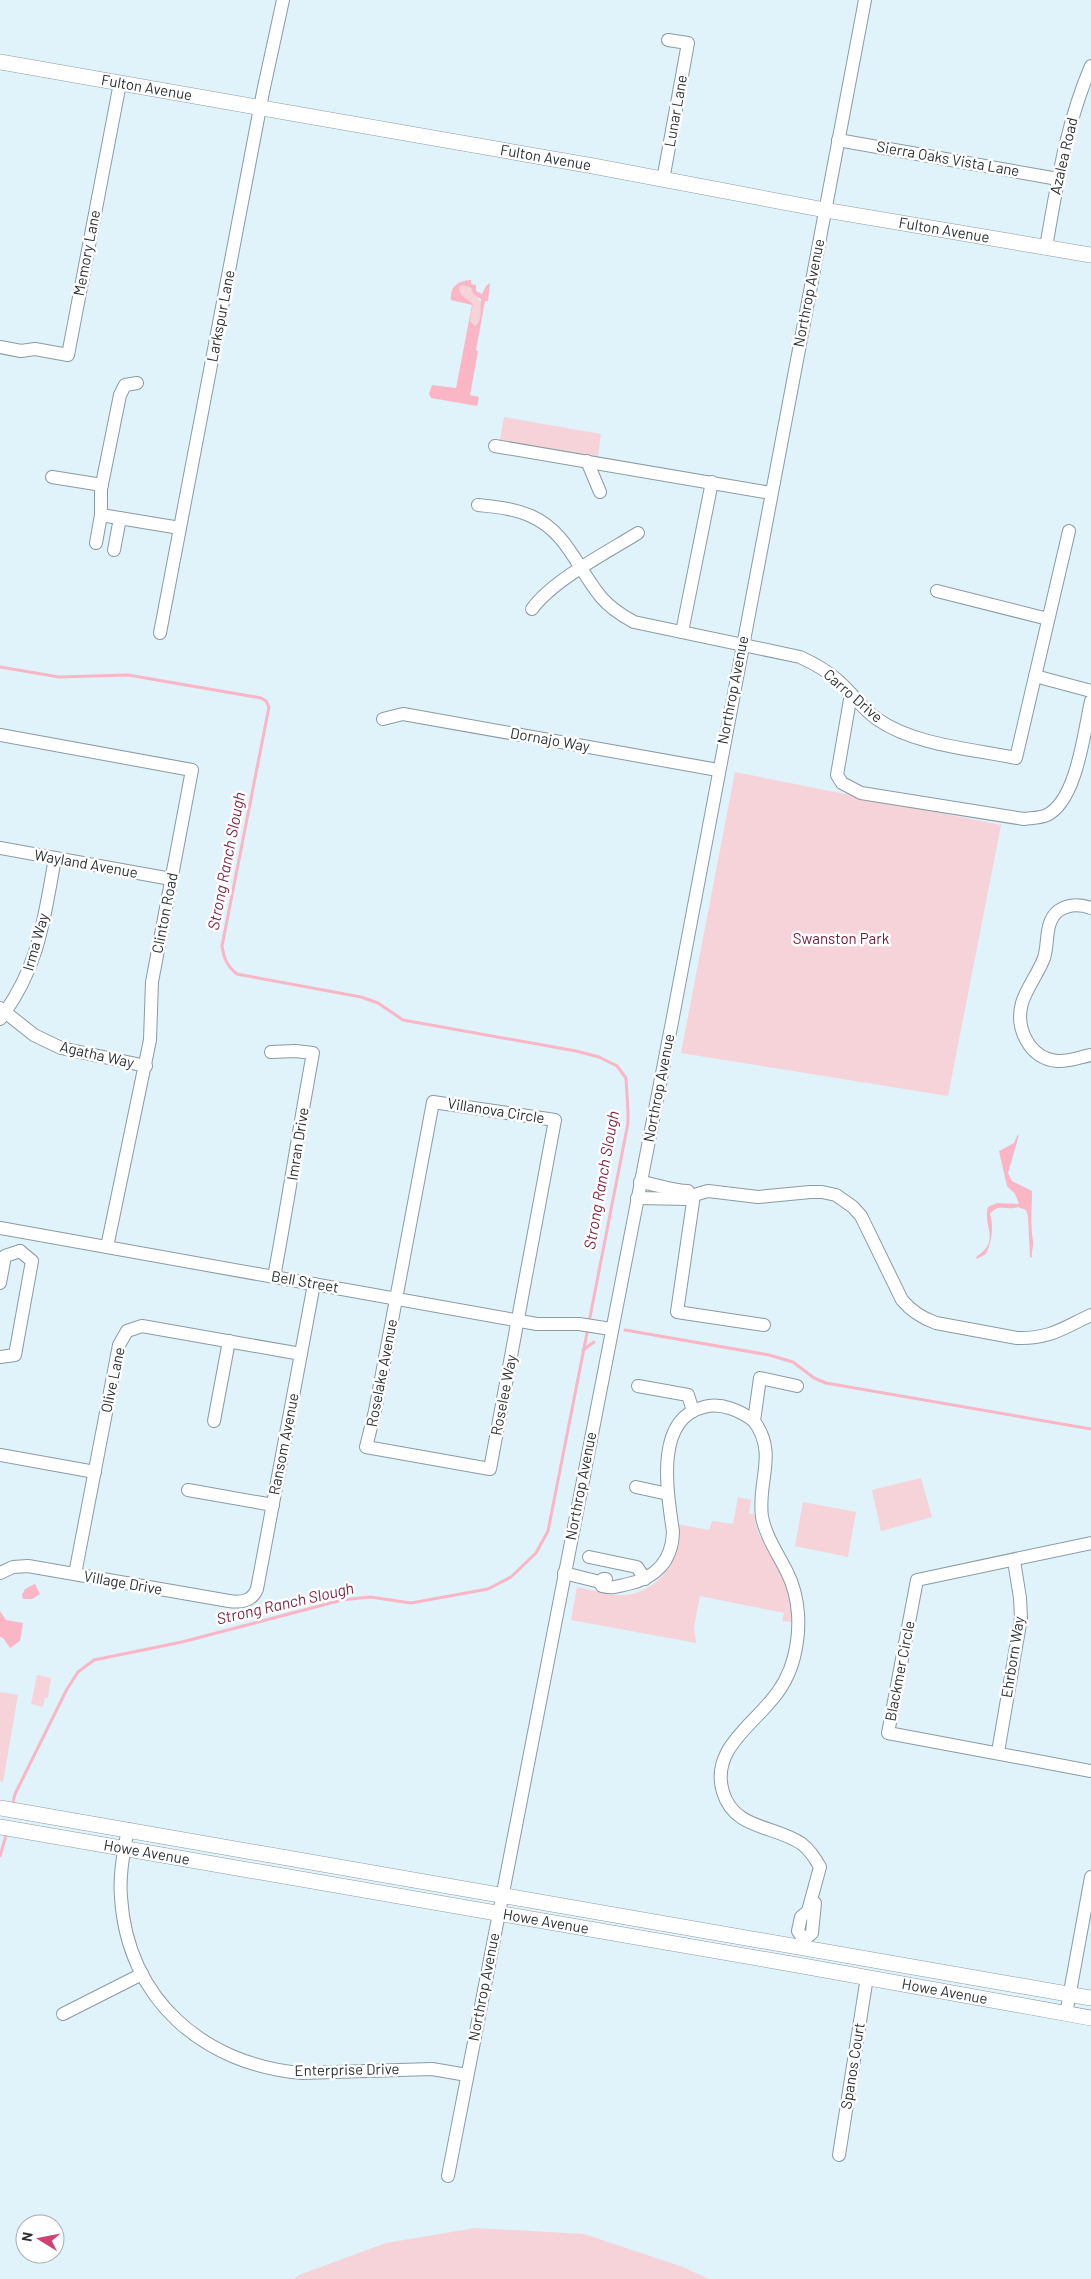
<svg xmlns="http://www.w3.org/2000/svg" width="1091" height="2279" font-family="Barlow,sans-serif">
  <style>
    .green { fill: #f5d3d9 }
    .water { fill: #fab6c5; fill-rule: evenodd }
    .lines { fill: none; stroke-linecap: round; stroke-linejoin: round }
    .stream { stroke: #fab6c5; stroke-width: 3 }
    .minor-casing { stroke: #8b9ba3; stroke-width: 14 }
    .major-casing { stroke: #8b9ba3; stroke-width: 16 }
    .minor { stroke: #fff; stroke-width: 12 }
    .major { stroke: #fff; stroke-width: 15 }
    .labels { text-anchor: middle; stroke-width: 5; stroke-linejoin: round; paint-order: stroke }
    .street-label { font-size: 15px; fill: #2c3235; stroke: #fff }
    .park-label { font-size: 15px; fill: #77193a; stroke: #fff }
    .water-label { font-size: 16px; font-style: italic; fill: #852745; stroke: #fff }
  </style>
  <rect width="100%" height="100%" fill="#e0f2fa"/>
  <g class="green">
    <path d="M463 285C479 289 490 315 474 326L470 321 473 304 462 297 458 288Z"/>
    <polygon points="504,417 601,434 598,456 500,440"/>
    <polygon points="735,772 1001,825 948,1096 681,1053"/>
    <polygon points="921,1478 932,1517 881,1531 872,1490"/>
    <path d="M738 1497 751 1500 749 1514H754L758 1533 781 1572 790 1595 793 1622 782 1621 784 1613 700 1596 694 1627 696 1643 571 1620 577 1587C592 1590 612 1597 627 1595 651 1592 673 1571 677 1547 678 1540 677 1531 677 1524L709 1530 712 1521 733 1524Z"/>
    <polygon points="803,1502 856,1512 848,1557 795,1546"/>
    <polygon points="37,1675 51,1678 48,1698 45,1698 43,1707 31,1704"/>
    <polygon points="0,1692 18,1695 3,1782 0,1781"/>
    <polygon points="475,2228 584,2234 683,2267 709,2279 294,2279 299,2275 386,2243"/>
  </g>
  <g class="water">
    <path d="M471 280V284L476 285V291L482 294 486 286 490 283 488 301H485L476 350 478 351 470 395 479 397 477 406 431 398 429 394 432 385 456 388 472 305 451 300C450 286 458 281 471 280ZM463 285 471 288 473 294 481 299C479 308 484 318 475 326L470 321 473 304C467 298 459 297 459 287Z"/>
    <path d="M1019 1135 1008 1173 1012 1181 1032 1191C1032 1208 1030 1224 1033 1241 1034 1246 1031 1251 1032 1257L1030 1258 1028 1216 1026 1210 1018 1207C1008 1211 998 1203 990 1214 994 1227 992 1241 986 1254L977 1259 976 1257C1002 1240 982 1227 988 1207L997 1203 1019 1204 1015 1194 1007 1186 999 1151 1014 1143 1017 1136Z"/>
    <polygon points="35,1584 40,1594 32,1599 23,1599 22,1595 25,1589"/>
    <polygon points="0,1611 6,1620 23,1623 20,1641 10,1648 3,1638 0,1637"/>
  </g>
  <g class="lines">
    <g class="stream">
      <path d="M0 667 59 677 128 675 261 698 266 701 269 707 222 946C224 959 227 966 237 974L361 997 378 1003 403 1020 576 1051 599 1057 617 1066 626 1078 628 1112V1123L589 1322"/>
      <polyline points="625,1330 769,1355 793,1362 814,1378 826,1383 1091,1429"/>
      <polyline points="583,1350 594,1342"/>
      <polyline points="12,1806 15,1794 67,1689 78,1672 94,1660 182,1642 342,1600 370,1597 411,1603 488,1589 511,1577 536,1553 548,1531 588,1328"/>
      <polyline points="0,1856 7,1832"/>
    </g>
    <g class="minor-casing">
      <g id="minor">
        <polyline points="838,140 1058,179"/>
        <polyline points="663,180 688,43 668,40"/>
        <path d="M1046 247C1057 185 1066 124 1091 66"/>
        <polyline points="0,347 21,351 35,349 68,355 120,83"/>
        <polyline points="137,383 125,385 120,395 101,489 101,515 180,528"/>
        <polyline points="495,446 771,493"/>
        <polyline points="587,461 600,492"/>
        <polyline points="52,477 102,485"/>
        <path d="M478 505C496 507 513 508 531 516 567 532 577 568 601 597 610 608 621 615 634 622L800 657C813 663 825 669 836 679 851 691 861 708 877 719 914 745 972 749 1016 758L1069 531"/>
        <polyline points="96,543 101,515"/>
        <polyline points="114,550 120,518"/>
        <polyline points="937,591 1048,619"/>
        <path d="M532 609C553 580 606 553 638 533"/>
        <polyline points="682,632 712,482"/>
        <polyline points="160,633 263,92 283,0"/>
        <polyline points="1035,676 1091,691"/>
        <path d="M851 694 837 775 842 783 861 793 1024 819C1031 818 1041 818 1047 815 1077 800 1084 732 1091 701"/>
        <polyline points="383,719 403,714 718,770"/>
        <polyline points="0,735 192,770 152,982 150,1040 107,1247"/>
        <polyline points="0,848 171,879"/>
        <path d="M1091 908C1080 904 1068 904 1058 911 1044 923 1049 943 1044 958 1038 974 1027 987 1022 1003 1015 1028 1029 1058 1057 1061 1069 1062 1080 1057 1091 1055"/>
        <polyline points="0,1008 34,1035 61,1048 146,1066"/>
        <path d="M0 1019C39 968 44 919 55 858"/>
        <path d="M271 1052 295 1051 313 1053C299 1128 288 1202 274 1277"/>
        <polygon points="433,1102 555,1120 490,1469 366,1447 375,1411"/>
        <path d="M640 1182C657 1184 671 1191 688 1191"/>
        <polyline points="694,1195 677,1312 764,1325"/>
        <path d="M637 1198 689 1199 694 1195 708 1191 758 1197 810 1192H822L836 1195 853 1207 861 1216 902 1300C912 1312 922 1318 936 1323L1017 1338C1050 1339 1063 1328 1091 1315"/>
        <polyline points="0,1228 537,1324 579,1324 611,1329"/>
        <polyline points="0,1283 5,1256 20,1251"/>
        <polyline points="0,1357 15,1355 32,1261 20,1251"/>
        <polyline points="638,1386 688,1395 693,1411"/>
        <path d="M797 1386 760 1378 754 1421C778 1454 757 1481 762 1517 766 1537 778 1554 787 1572 800 1598 801 1629 794 1657 790 1673 781 1690 769 1703 747 1729 711 1753 723 1792 734 1830 775 1825 802 1844 810 1850 815 1858 820 1867L808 1911 801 1917 798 1931 804 1940"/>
        <polyline points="214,1421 229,1341"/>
        <polyline points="0,1455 95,1472"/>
        <polyline points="636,1487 668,1494"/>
        <polyline points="188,1490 273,1505"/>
        <polyline points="1091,1543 917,1580 888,1733 1091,1771"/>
        <polyline points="589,1557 637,1567 645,1579"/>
        <path d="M0 1573 13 1567 28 1566 229 1601C242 1603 252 1601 257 1589L314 1284"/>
        <polyline points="564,1573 600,1582 603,1579 606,1579"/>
        <polyline points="75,1574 119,1345 127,1331 142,1326 301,1354"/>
        <path d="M600 1582 602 1586C613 1589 618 1586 628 1584 656 1578 672 1561 673 1532 668 1495 653 1419 704 1407 721 1402 741 1411 754 1421"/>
        <polyline points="998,1752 1021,1618 1020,1598 1014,1561"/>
        <path d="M128 1829C124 1851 119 1874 121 1897 127 1999 204 2065 302 2073L432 2069 467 2075"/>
        <polyline points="803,1946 804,1940 812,1933 815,1903"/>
        <polyline points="63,2014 142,1974"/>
        <polyline points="1066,2014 1091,1877"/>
        <polyline points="839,2155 867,1977"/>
        <polyline points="448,2176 672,1022 865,0"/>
      </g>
    </g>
    <g class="major-casing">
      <g id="major">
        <path id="s1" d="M0 62 593 166 825 210 1091 255"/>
        <polyline points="0,1808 1091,1998"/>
        <path id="s2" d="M0 1827 803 1966 1091 2018"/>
      </g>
    </g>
    <use href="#minor" class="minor"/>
    <use href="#major" class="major"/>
  </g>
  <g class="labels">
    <g class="street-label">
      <text dy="5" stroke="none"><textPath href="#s1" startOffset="149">Fulton Avenue</textPath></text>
      <text transform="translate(676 111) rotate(-80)" y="5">Lunar Lane</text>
      <text transform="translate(1064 156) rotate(-77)" y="5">Azalea Road</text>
      <text dy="5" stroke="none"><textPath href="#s1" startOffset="554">Fulton Avenue</textPath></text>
      <text transform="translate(948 159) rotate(10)" y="5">Sierra Oaks Vista Lane</text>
      <text dy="5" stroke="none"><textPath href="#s1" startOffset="959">Fulton Avenue</textPath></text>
      <text transform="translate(87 253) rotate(-79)" y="5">Memory Lane</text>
      <text transform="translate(809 293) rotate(-79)" y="5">Northrop Avenue</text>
      <text transform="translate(221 316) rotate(-79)" y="5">Larkspur Lane</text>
      <text transform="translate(733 690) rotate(-79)" y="5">Northrop Avenue</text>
      <text transform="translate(853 696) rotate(41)" y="5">Carro Drive</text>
      <text transform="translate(550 740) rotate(10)" y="5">Dornajo Way</text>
      <text transform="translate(86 864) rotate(10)" y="5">Wayland Avenue</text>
      <text transform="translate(165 913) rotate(-79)" y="5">Clinton Road</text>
      <text transform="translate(36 942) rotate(-74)" y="5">Irma Way</text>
      <text transform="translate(97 1055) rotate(13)" y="5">Agatha Way</text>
      <text transform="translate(659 1088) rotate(-79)" y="5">Northrop Avenue</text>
      <text transform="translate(496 1111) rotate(9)" y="5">Villanova Circle</text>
      <text transform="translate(298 1144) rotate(-81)" y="5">Imran Drive</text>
      <text transform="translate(305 1282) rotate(10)" y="5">Bell Street</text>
      <text transform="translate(382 1373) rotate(-79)" y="5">Roselake Avenue</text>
      <text transform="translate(113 1380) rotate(-78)" y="5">Olive Lane</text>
      <text transform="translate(504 1395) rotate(-79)" y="5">Roselee Way</text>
      <text transform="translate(284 1444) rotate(-79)" y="5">Ransom Avenue</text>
      <text transform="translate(581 1486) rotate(-79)" y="5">Northrop Avenue</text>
      <text transform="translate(123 1583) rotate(10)" y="5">Village Drive</text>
      <text transform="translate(1013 1657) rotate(-81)" y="5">Ehrborn Way</text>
      <text transform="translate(900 1671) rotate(-79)" y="5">Blackmer Circle</text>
      <text dy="5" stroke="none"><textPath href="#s2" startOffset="149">Howe Avenue</textPath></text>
      <text dy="5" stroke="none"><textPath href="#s2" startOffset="554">Howe Avenue</textPath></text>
      <text transform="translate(484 1987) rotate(-79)" y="5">Northrop Avenue</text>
      <text dy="5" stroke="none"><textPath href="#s2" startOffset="959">Howe Avenue</textPath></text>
      <text transform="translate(853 2066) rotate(-81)" y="5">Spanos Court</text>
      <text transform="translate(347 2070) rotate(-1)" y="5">Enterprise Drive</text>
    </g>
    <g class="park-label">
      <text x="841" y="944">Swanston Park</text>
    </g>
    <g class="water-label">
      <text transform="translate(226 861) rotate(-79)" y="6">Strong Ranch Slough</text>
      <text transform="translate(601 1180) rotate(-80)" y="6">Strong Ranch Slough</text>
      <text transform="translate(285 1603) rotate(-13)" y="6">Strong Ranch Slough</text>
    </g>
  </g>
  <g transform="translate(40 2239) rotate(280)"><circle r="24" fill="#ffffff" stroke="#abadae"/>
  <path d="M0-4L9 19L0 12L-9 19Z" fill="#d04270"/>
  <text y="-8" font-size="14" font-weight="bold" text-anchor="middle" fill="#2c3235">N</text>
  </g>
</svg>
